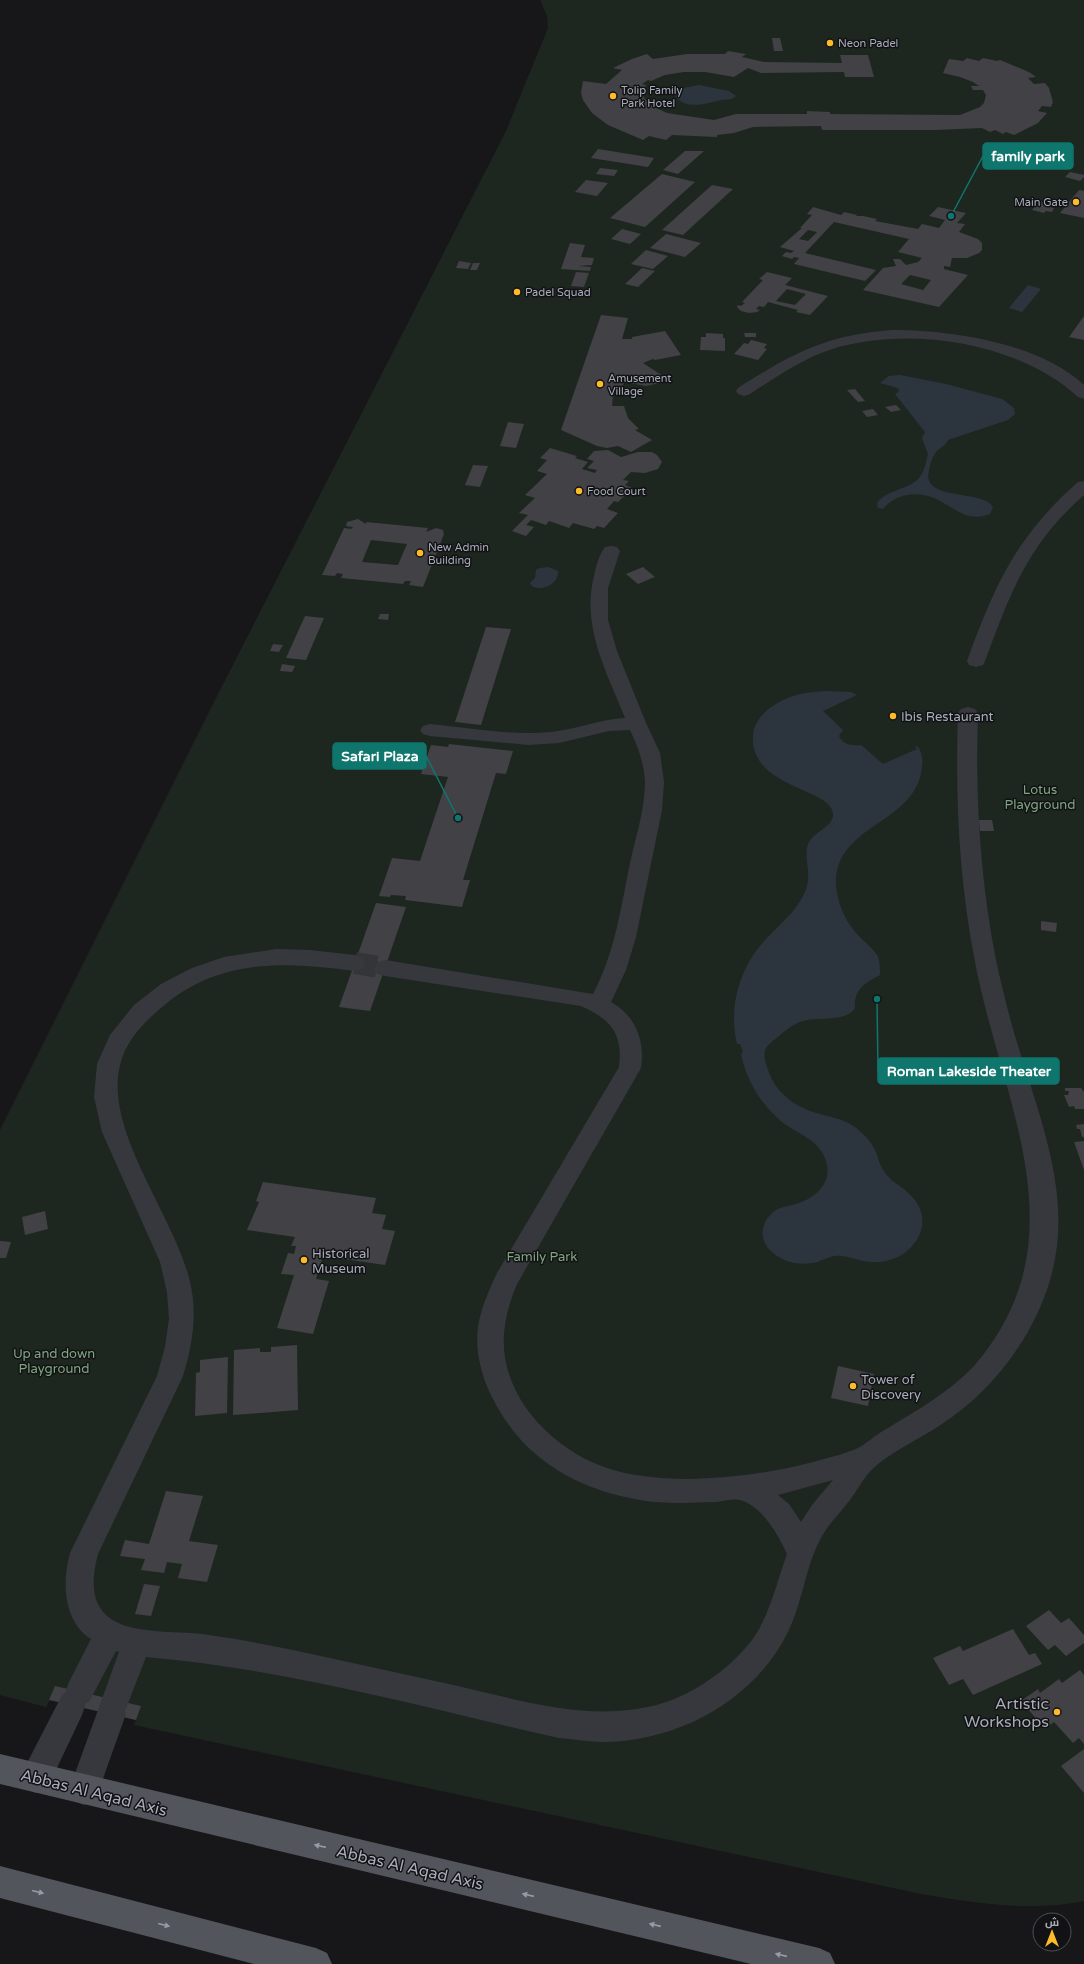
<svg xmlns="http://www.w3.org/2000/svg" width="1084" height="1964" font-family="'Varela Round',Cairo,sans-serif">
  <style>
    .green { fill: #1e271f }
    .water { fill: #2c353e }
    .building { fill: #414146; fill-rule: evenodd }
    .lines { fill: none; stroke-linecap: round; stroke-linejoin: round }
    .street-tunnel { stroke: #343539; stroke-width: 22; stroke-dasharray: 22 11; stroke-linecap: butt }
    .street { fill: #37383e; fill-rule: evenodd }
    .primary { fill: #53555d; fill-rule: evenodd }
    .oneway { fill: #979ba7 }
    .poi-dot { fill: #febb29; stroke: #121214; stroke-width: 1.5 }
    .labels { text-anchor: middle; stroke-width: 3; stroke-linejoin: round; paint-order: stroke }
    .far-poi-label { font-size: 11px; fill: #a8adba; stroke: #121214; text-anchor: start }
    .poi-label { font-size: 13px; fill: #a8adba; stroke: #121214; text-anchor: start }
    .park-label { font-size: 13px; fill: #7ea681; stroke: #121214 }
    .near-poi-label { font-size: 16px; fill: #a8adba; stroke: #121214; text-anchor: end }
    .near-street-label { font-size: 16px; fill: #a8adba; stroke: #121214 }
    .leader { fill: none; stroke: #0f766e; stroke-width: 1.5 }
    .callout-dot { fill: #0f766e; stroke: #121214; stroke-width: 1.5 }
    .callout { fill: #0f766e; stroke: #0f766e; stroke-width: 1.5 }
    .callout-label { font-size: 14px; text-anchor: middle; font-weight: bold; fill: #fff }
  </style>
  <rect width="100%" height="100%" fill="#171719"/>
  <path class="green" d="M540 0H1084V1901C1030 1912 975 1903 921 1894L134 1725 136 1720 50 1700 46 1707 0 1695V1130L214 702 506 131 548 28 547 16Z"/>
  <g class="water">
    <path d="M699 85 729 91 736 96C731 101 727 99 721 100 707 103 687 111 675 96L676 92 683 88Z"/>
    <polygon points="1028,285 1041,289 1022,312 1009,308"/>
    <path d="M900 375 946 384 1002 399 1014 408 1015 414 1008 420 948 440C944 448 941 446 936 452 932 457 930 464 929 470 920 502 984 489 993 507L990 514C970 522 958 511 942 502 922 490 897 492 883 509L878 508 877 504C882 491 909 490 919 478 925 471 926 462 928 454L922 438 925 432 895 394 899 392 898 388 880 383 889 376Z"/>
    <path d="M548 567 558 571C559 584 542 592 532 586L530 583 535 578 536 570 540 568Z"/>
    <path d="M825 691 851 692 857 695 823 711 843 730 839 736C843 745 852 746 861 745L883 764 917 749 915 747 917 746C922 751 923 759 922 766 918 815 861 821 841 859 829 882 840 915 856 933 862 940 871 946 877 955 880 959 880 969 880 975 866 982 853 990 855 1008 846 1023 818 1016 803 1021 793 1024 786 1030 779 1036 774 1040 768 1044 765 1050 763 1057 766 1064 768 1070 775 1091 792 1105 813 1112 828 1117 842 1118 855 1127 864 1134 873 1143 877 1155 879 1162 881 1167 885 1173 891 1181 899 1185 906 1191 927 1208 928 1232 908 1250 896 1261 878 1264 863 1261 853 1259 845 1255 835 1256 827 1257 820 1262 812 1263 796 1266 778 1260 768 1248 763 1241 761 1233 764 1225 766 1219 771 1213 776 1210 783 1206 792 1206 799 1203 817 1197 833 1181 826 1161 820 1140 798 1134 782 1122 761 1104 747 1082 741 1054L743 1052 740 1044H737C728 1006 740 966 767 938 781 923 797 911 805 892 813 874 803 859 808 844 813 832 832 827 833 816 836 788 751 790 753 737 753 724 762 713 773 706 788 695 807 692 825 691Z"/>
  </g>
  <g class="building">
    <polygon points="772,38 780,38 783,51 774,51"/>
    <polygon points="728,51 746,54 742,57 764,62 842,63 840,55 868,55 874,77 845,77 844,72 761,73 748,68 734,77 705,72 684,72 665,75 651,81 648,80 642,84 646,85 642,93 644,98 652,106 667,113 714,120 736,114 807,114 807,111 830,112 830,114 960,115 980,107 984,103 986,95 983,90 973,90 971,86 979,86 973,82 960,77 943,73 949,59 963,61 967,58 979,61 983,58 997,61 1000,60 1029,72 1036,77 1028,78 1034,84 1045,83 1049,88 1053,102 1051,107 1042,106 1038,111 1047,113 1038,123 1014,135 1006,132 1003,134 995,130 990,132 982,128 936,130 822,130 821,126 753,127 734,133 717,135 717,137 672,135 666,140 649,136 643,140 608,125 592,113 583,100 581,93 583,81 606,84 622,70 613,68 632,59 647,54 653,59 687,54 725,54"/>
    <polygon points="598,149 654,158 648,167 591,158"/>
    <polygon points="685,151 704,151 678,174 663,170"/>
    <polygon points="600,168 618,170 614,176 596,174"/>
    <polygon points="1070,172 1084,175 1084,177 1080,181 1065,177"/>
    <polygon points="662,174 695,182 645,227 610,218"/>
    <polygon points="586,180 608,183 597,196 575,192"/>
    <polygon points="712,185 733,189 683,235 662,230"/>
    <polygon points="1079,190 1084,191 1084,218 1060,213"/>
    <polygon points="1039,201 1051,204 1049,207 1054,208 1052,212 1046,211 1044,213 1032,210"/>
    <path d="M813 207 841 215 844 212 857 215 856 216H863L877 219 875 221 918 229 922 224 939 228 945 220 929 216 938 207 966 213 957 223 965 224 959 232 978 239 982 243V250L979 253 967 258H952L950 267 944 266V269L968 275 939 307 863 290 883 268 896 266 893 259H900L906 265 918 262 922 258 898 252 909 239 834 222 805 253 876 270 865 281 794 264 799 258 794 257 792 259 782 256 786 252 791 253 794 251 780 247 802 228H800L812 215 807 214ZM808 230 817 232 808 241 799 239ZM910 275 931 280 923 290 901 284Z"/>
    <polygon points="622,229 641,234 630,244 611,239"/>
    <polygon points="666,234 701,243 685,257 650,248"/>
    <polygon points="570,243 585,245 581,257 594,258 592,265 578,266 591,267 590,271 561,269"/>
    <polygon points="646,250 668,256 653,269 631,264"/>
    <polygon points="459,261 471,263 468,269 456,268"/>
    <polygon points="473,263 480,263 477,270 470,270"/>
    <polygon points="642,268 655,271 638,287 625,284"/>
    <polygon points="576,272 589,273 584,287 571,286"/>
    <path d="M767 272 792 278 785 285 828 296 810 315 796 312 798 310 768 302 764 307 759 306 756 309 760 310 757 312 749 313 741 311 737 307 738 305 741 306 745 303 742 302 763 280 759 279ZM787 289 806 294 795 305 776 301Z"/>
    <polygon points="601,315 628,318 622,339 632,339 632,337 665,331 681,355 655,360 653,359 643,363 663,376 663,381 660,383 646,386 624,382 619,394 613,394 612,406 624,406 628,418 639,429 635,430 652,440 631,452 618,446 607,448 597,446 561,430"/>
    <polygon points="1084,316 1084,340 1069,337"/>
    <polygon points="706,333 723,334 723,338 725,338 725,351 700,350 701,337 706,337"/>
    <polygon points="744,333 756,333 756,337 745,337"/>
    <polygon points="751,340 767,344 764,348 767,349 758,360 734,354 744,343 748,344"/>
    <polygon points="855,389 865,401 858,402 847,390"/>
    <polygon points="896,405 901,410 891,412 885,407"/>
    <polygon points="873,409 878,415 867,417 862,411"/>
    <polygon points="508,422 524,424 516,448 500,446"/>
    <polygon points="550,448 577,456 575,458 588,462 582,469 595,473 597,470 587,468 594,461 587,459 594,451 608,450 621,457 638,452 652,452 657,455 662,462 658,469 645,473 631,472 623,480 629,481 625,485 632,488 618,502 614,501 607,509 618,513 604,528 597,526 594,529 573,523 569,528 549,521 546,525 531,520 526,525 534,527 526,536 512,531 528,515 519,513 535,498 525,495 547,474 537,471 547,460 540,458"/>
    <polygon points="473,465 488,466 480,487 465,485"/>
    <path d="M358 519 366 524V522L428 528 426 532 436 528 443 530 444 534 423 587 409 585 411 581H405L403 584 341 578 343 574 337 573 335 576 322 575 344 528 351 529 353 527 346 526 347 522ZM371 540 407 544 398 565 362 562Z"/>
    <polygon points="643,567 655,577 638,584 626,574"/>
    <polygon points="380,614 389,614 388,620 378,619"/>
    <polygon points="305,616 324,618 306,660 286,658"/>
    <polygon points="486,627 511,629 481,725 455,722"/>
    <polygon points="273,644 283,645 279,652 270,651"/>
    <polygon points="282,664 295,666 292,672 280,671"/>
    <polygon points="449,744 513,751 506,774 496,773 463,880 470,880 462,907 405,900 406,896 391,895 390,897 379,896 392,858 420,861 448,777 421,774 431,745 448,747"/>
    <polygon points="979,820 992,820 994,831 980,831"/>
    <polygon points="376,903 406,907 370,1011 339,1007"/>
    <polygon points="1041,921 1057,923 1056,932 1041,930"/>
    <polygon points="1065,1088 1081,1088 1084,1092 1084,1109 1075,1109 1074,1106 1069,1107 1064,1095 1068,1095 1069,1091 1065,1091"/>
    <polygon points="1084,1124 1084,1137 1082,1137 1080,1129 1077,1129 1076,1125"/>
    <polygon points="1084,1141 1084,1170 1074,1142"/>
    <polygon points="263,1182 376,1198 372,1213 386,1215 382,1229 395,1231 385,1265 323,1256 316,1279 329,1281 313,1334 277,1328 294,1275 281,1274 288,1253 294,1254 296,1246 291,1246 295,1237 247,1230 259,1202 256,1201"/>
    <polygon points="45,1211 48,1229 25,1235 22,1217"/>
    <polygon points="0,1241 11,1242 6,1258 0,1258"/>
    <polygon points="297,1345 298,1410 233,1415 234,1350 260,1348 260,1352 271,1352 271,1347"/>
    <polygon points="228,1357 227,1413 195,1416 196,1373 200,1372 200,1360"/>
    <polygon points="838,1366 874,1374 868,1406 831,1398"/>
    <polygon points="166,1491 203,1496 189,1541 218,1545 207,1582 178,1578 182,1564 167,1562 164,1573 141,1570 145,1559 120,1556 125,1540 149,1544"/>
    <polygon points="144,1584 160,1586 151,1616 135,1614"/>
    <polygon points="1049,1610 1061,1623 1069,1618 1084,1635 1084,1643 1066,1656 1055,1645 1048,1650 1026,1626"/>
    <polygon points="1013,1629 1029,1655 1035,1653 1042,1664 973,1695 963,1679 949,1685 933,1658 960,1646 963,1651"/>
    <polygon points="1080,1670 1084,1675 1084,1744 1079,1738 1073,1743 1054,1722 1045,1729 1021,1701 1038,1689 1040,1693 1059,1679 1062,1683"/>
    <polygon points="55,1686 141,1706 136,1720 49,1700"/>
    <polygon points="1084,1749 1084,1793 1061,1766"/>
  </g>
  <g class="lines">
    <polyline class="street-tunnel" points="355,963 385,968"/>
    <g class="street">
      <path d="M892 330C952 330 1039 343 1084 385V399L1078 397C1019 342 908 325 832 349 802 359 776 377 750 394L744 396 738 394 736 391 738 388C793 353 826 335 892 330Z"/>
      <path d="M1084 481V495C1028 544 1010 593 985 661L983 665 976 667 969 665 967 661C995 585 1015 538 1078 482Z"/>
      <path d="M611 546 617 547 620 551 608 588V620L617 651 646 723 660 753 664 782 662 810 636 937 626 970 611 1002C636 1016 645 1041 641 1068L517 1284C498 1329 498 1367 526 1408 545 1434 573 1456 604 1467 666 1489 762 1477 824 1459 835 1456 846 1453 856 1449 865 1445 874 1436 883 1431 916 1411 947 1394 974 1366 1084 1238 1002 1104 975 962 959 879 955 797 958 713L961 709 968 707 975 709 978 713C975 796 980 878 996 960 1004 997 1013 1032 1025 1068 1054 1159 1080 1235 1031 1326 1009 1367 978 1401 939 1426 919 1439 897 1449 878 1464 863 1477 861 1485 850 1500 841 1512 830 1522 822 1536 805 1566 803 1603 787 1634 753 1701 678 1741 605 1742 589 1742 574 1739 559 1738 422 1707 286 1669 146 1657L125 1711 126 1714 95 1801 84 1805 73 1801 69 1790 119 1652 116 1651 89 1702 86 1703 82 1715 47 1789 36 1793 25 1789 21 1778 25 1767 62 1695 65 1693 69 1682 91 1639C63 1621 62 1582 70 1553L157 1376 165 1347 169 1319 167 1292 160 1262 102 1132 94 1097 97 1064 110 1035 134 1005 161 984 192 968 224 957 276 949 310 950 355 955 363 958 366 963 363 968 355 971C287 962 224 958 167 1003 147 1019 126 1039 120 1065 104 1131 173 1214 189 1278 198 1311 193 1343 183 1376L98 1554C92 1577 89 1604 111 1619 133 1634 175 1631 202 1634 232 1638 263 1644 293 1650 348 1662 403 1674 458 1686 540 1705 630 1734 706 1682 725 1670 742 1654 755 1636 771 1610 777 1582 787 1554 778 1534 762 1506 740 1500 733 1498 721 1502 713 1502 689 1503 664 1504 640 1500 575 1489 522 1458 492 1397 481 1375 475 1351 478 1327 481 1308 489 1290 497 1273L619 1067C623 1034 612 1020 581 1006L385 976 377 974 374 968 377 962 385 960 593 994C615 953 621 907 630 863 636 836 645 809 645 782 644 763 638 747 630 730L609 731 559 743 529 745 430 736 423 734 420 730 423 726 430 724C472 728 517 737 558 731 581 728 602 719 625 718 607 672 581 627 594 576 596 566 599 555 605 547ZM833 1480 812 1505 801 1522 789 1504 778 1495Z"/>
    </g>
    <g class="primary">
      <polygon points="0,1754 819,1948 830,1953 835,1964 751,1964 0,1784"/>
      <polygon points="0,1866 316,1948 327,1953 332,1964 254,1964 0,1898"/>
    </g>
  </g>
  <defs><path id="oneway-solid" d="M-6-.8H1V-3.2L6.5 0L1 3.2V.8H-6Z"/></defs>
  <g class="oneway">
    <use href="#oneway-solid" transform="translate(320 1846) rotate(-167)"/>
    <use href="#oneway-solid" transform="translate(38 1892) rotate(14)"/>
    <use href="#oneway-solid" transform="translate(528 1895) rotate(-167)"/>
    <use href="#oneway-solid" transform="translate(164 1925) rotate(14)"/>
    <use href="#oneway-solid" transform="translate(655 1925) rotate(-167)"/>
    <use href="#oneway-solid" transform="translate(781 1955) rotate(-167)"/>
  </g>
  <g class="poi-dot">
    <circle cx="830" cy="43" r="4"/>
    <circle cx="613" cy="96" r="4"/>
    <circle cx="1076" cy="202" r="4"/>
    <circle cx="517" cy="292" r="4"/>
    <circle cx="600" cy="384" r="4"/>
    <circle cx="579" cy="491" r="4"/>
    <circle cx="420" cy="553" r="4"/>
    <circle cx="893" cy="716" r="4"/>
    <circle cx="304" cy="1260" r="4"/>
    <circle cx="853" cy="1386" r="4"/>
    <circle cx="1057" cy="1712" r="4"/>
  </g>
  <g class="labels">
    <g class="far-poi-label">
      <text x="838" y="47">Neon Padel</text>
      <text x="621" y="94">Tolip Family<tspan x="621" dy="13">Park Hotel</tspan></text>
      <text x="1068" y="206" text-anchor="end">Main Gate</text>
      <text x="525" y="296">Padel Squad</text>
      <text x="608" y="382">Amusement<tspan x="608" dy="13">Village</tspan></text>
      <text x="587" y="495">Food Court</text>
      <text x="428" y="551">New Admin<tspan x="428" dy="13">Building</tspan></text>
    </g>
    <g class="poi-label">
      <text x="901" y="721">Ibis Restaurant</text>
      <text x="312" y="1258">Historical<tspan x="312" dy="15">Museum</tspan></text>
      <text x="861" y="1384">Tower of<tspan x="861" dy="15">Discovery</tspan></text>
    </g>
    <g class="park-label">
      <text x="1040" y="794">Lotus<tspan x="1040" dy="15">Playground</tspan></text>
      <text x="542" y="1261">Family Park</text>
      <text x="54" y="1358">Up and down<tspan x="54" dy="15">Playground</tspan></text>
    </g>
    <g class="near-poi-label">
      <text x="1049" y="1709">Artistic<tspan x="1049" dy="18">Workshops</tspan></text>
    </g>
    <g class="near-street-label">
      <text transform="translate(94 1792) rotate(14)" y="6">Abbas Al Aqad Axis</text>
      <text transform="translate(410 1867) rotate(13)" y="6">Abbas Al Aqad Axis</text>
    </g>
  </g>
  <path class="leader" d="M951 216L983 156M458 818L426 756M877 999L878 1071"/>
  <g class="callout-dot">
    <circle cx="951" cy="216" r="4"/>
    <circle cx="458" cy="818" r="4"/>
    <circle cx="877" cy="999" r="4"/>
  </g>
  <g class="callout">
    <rect x="983" y="143" width="90" height="26" rx="4"/>
    <rect x="333" y="743" width="93" height="26" rx="4"/>
    <rect x="878" y="1058" width="181" height="26" rx="4"/>
  </g>
  <g class="callout-label">
    <text x="1028" y="161">family park</text>
    <text x="380" y="761">Safari Plaza</text>
    <text x="969" y="1076">Roman Lakeside Theater</text>
  </g>
  <g transform="translate(1052 1932)"><circle r="19" fill="#121214" stroke="#4e5056"/>
  <path d="M0-3L7 15L0 10L-7 15Z" fill="#febb29"/>
  <text y="-6" font-size="11" font-weight="bold" text-anchor="middle" fill="#a8adba">ش</text>
  </g>
</svg>
